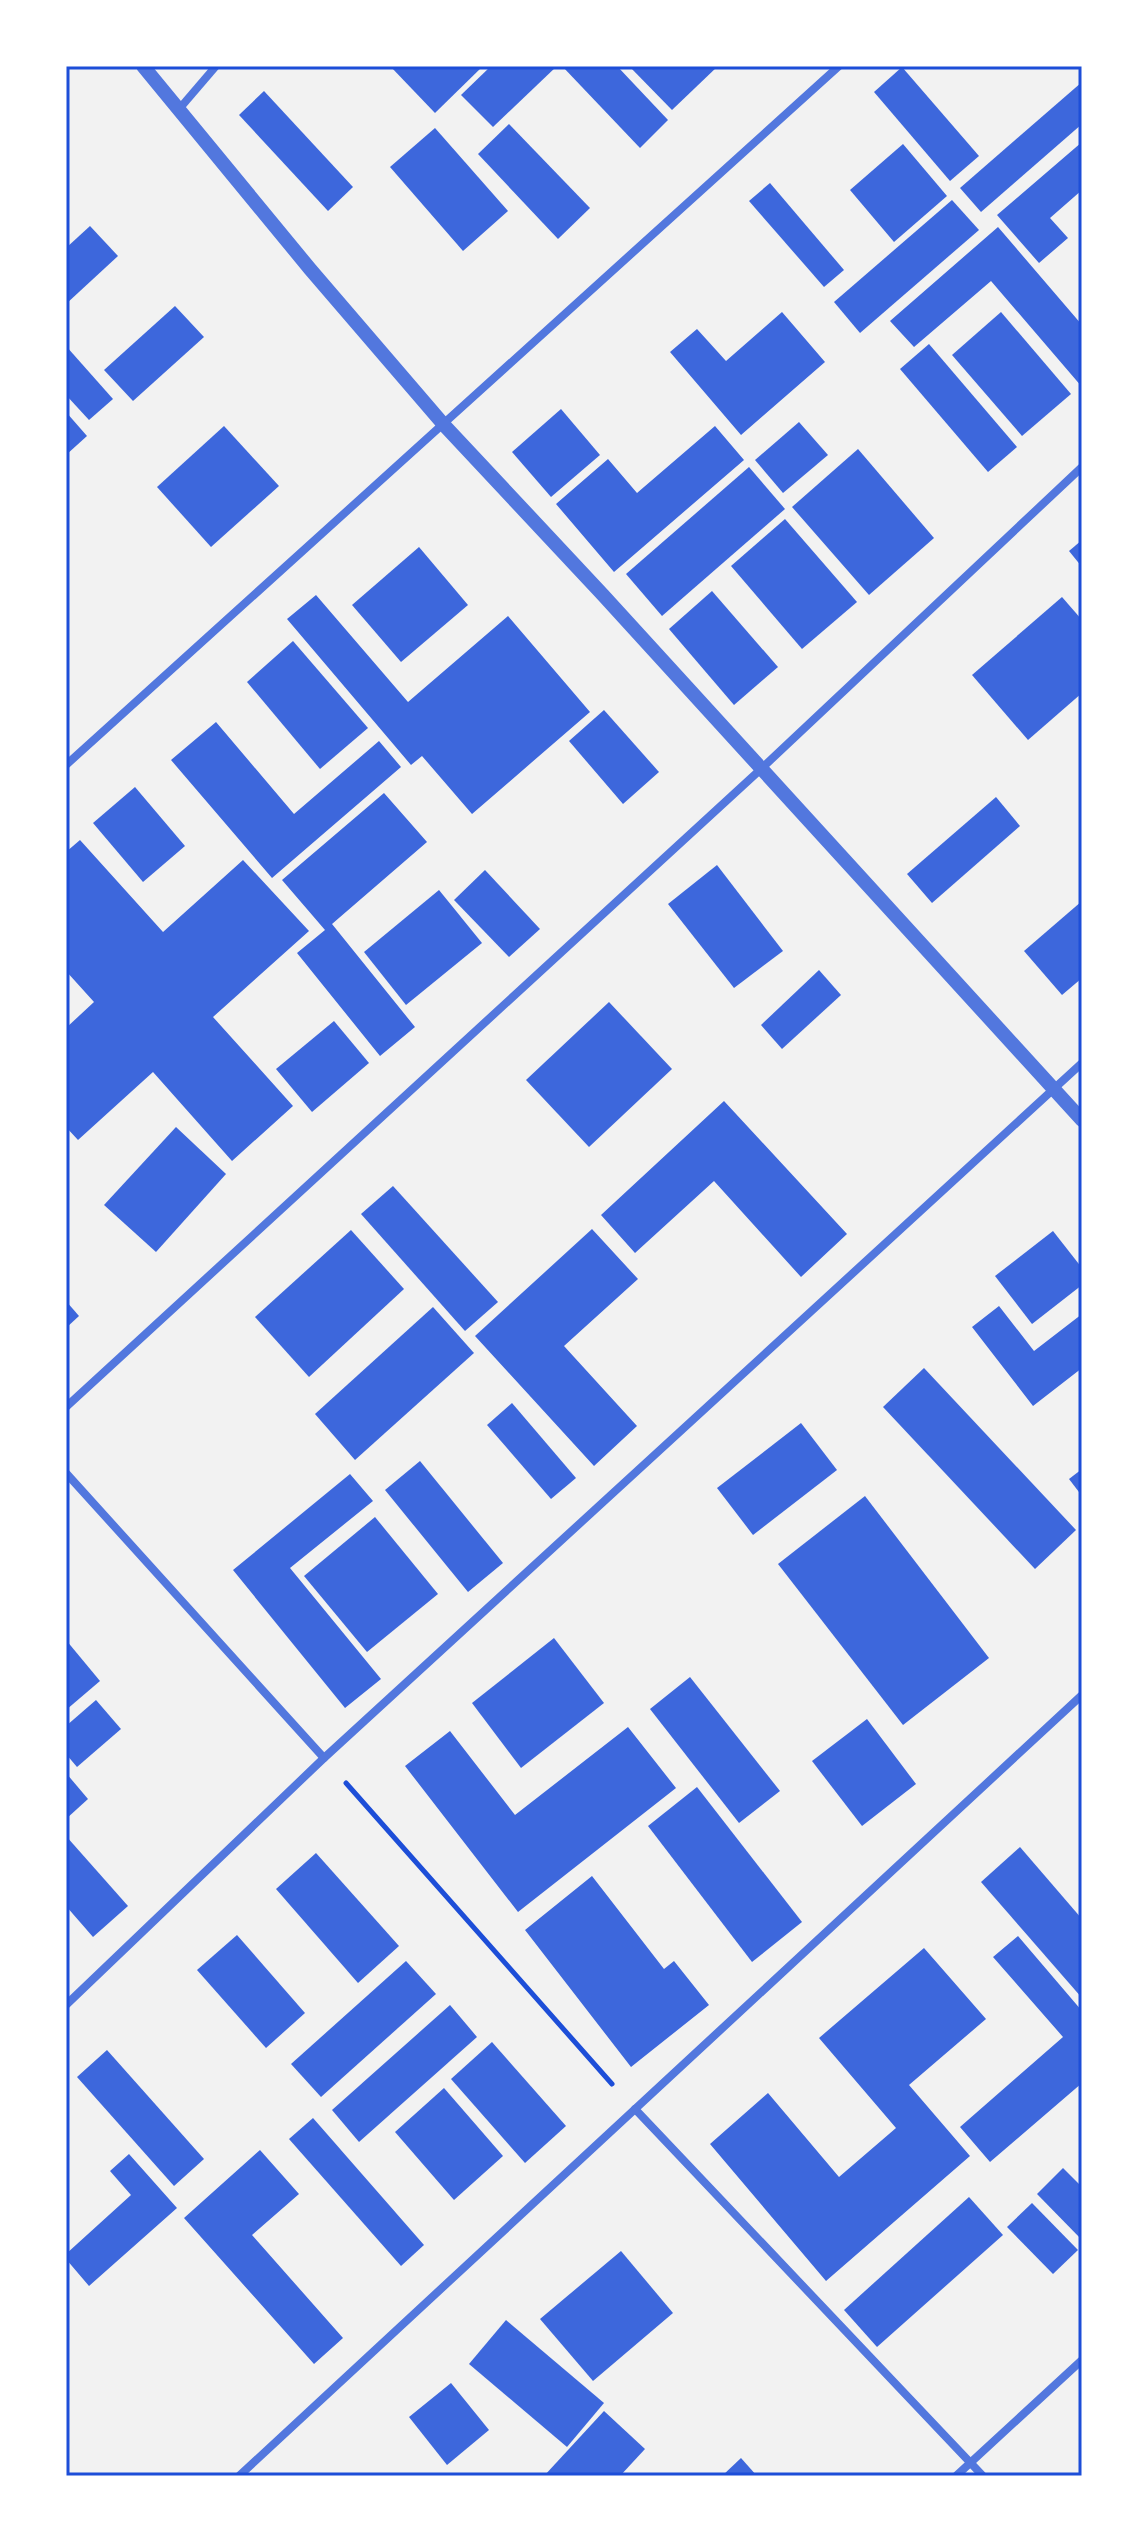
<svg xmlns="http://www.w3.org/2000/svg" width="1148" height="2542" font-family="'DM Sans',sans-serif">
  <style>
    .building { fill: #3d67dc }
    .lines { fill: none; stroke-linecap: round; stroke-linejoin: round }
    .path { stroke: #1d4ed8; stroke-width: 5 }
    .minor { stroke: #5277de; stroke-width: 8 }
    .tertiary { stroke: #5277de; stroke-width: 14 }
    .neatline { fill: none; stroke: #1d4ed8; stroke-width: 3 }
  </style>
  <rect width="100%" height="100%" fill="#f2f2f2"/>
  <g class="building">
    <polygon points="390,66 483,66 435,113"/>
    <polygon points="491,66 557,66 493,127 461,95"/>
    <polygon points="562,66 617,66 668,120 640,148"/>
    <polygon points="629,66 718,66 672,110"/>
    <polygon points="902,67 979,156 950,181 874,92"/>
    <polygon points="1082,82 1082,124 981,212 960,188"/>
    <polygon points="264,91 353,187 328,211 239,115"/>
    <polygon points="509,124 590,208 558,239 478,154"/>
    <polygon points="435,128 508,211 463,251 390,167"/>
    <polygon points="1082,142 1082,190 1050,218 1068,238 1039,263 997,215"/>
    <polygon points="903,144 947,196 894,242 850,190"/>
    <polygon points="770,183 844,270 824,287 749,201"/>
    <polygon points="952,200 979,230 860,333 834,302"/>
    <polygon points="90,226 118,256 66,304 66,248"/>
    <polygon points="998,227 1082,325 1082,387 991,281 914,347 890,321"/>
    <polygon points="175,306 204,337 133,401 104,370"/>
    <polygon points="782,312 825,362 741,435 670,352 697,329 726,361"/>
    <polygon points="1001,312 1071,394 1022,436 952,355"/>
    <polygon points="929,344 1017,447 988,472 900,369"/>
    <polygon points="66,346 113,399 89,420 66,395"/>
    <polygon points="561,409 600,455 551,497 512,452"/>
    <polygon points="66,412 87,436 66,455"/>
    <polygon points="799,422 828,455 783,493 755,460"/>
    <polygon points="224,426 279,486 211,547 157,487"/>
    <polygon points="715,426 744,460 614,572 556,504 608,459 637,493"/>
    <polygon points="858,449 934,538 869,595 792,507"/>
    <polygon points="749,467 785,509 662,616 626,574"/>
    <polygon points="785,519 857,602 802,649 731,566"/>
    <polygon points="1082,540 1082,567 1069,551"/>
    <polygon points="419,547 468,605 401,662 352,605"/>
    <polygon points="712,591 778,667 734,705 669,629"/>
    <polygon points="316,595 408,702 508,616 590,712 472,814 422,756 411,765 287,619"/>
    <polygon points="1062,597 1082,620 1082,693 1028,740 972,675"/>
    <polygon points="293,641 368,728 320,769 247,682"/>
    <polygon points="604,710 659,772 623,804 569,741"/>
    <polygon points="216,722 294,814 379,741 401,767 272,878 171,760"/>
    <polygon points="135,787 185,846 143,882 93,823"/>
    <polygon points="384,793 427,842 332,924 415,1027 380,1056 297,953 325,930 282,880"/>
    <polygon points="996,797 1020,826 932,903 907,874"/>
    <polygon points="80,840 163,932 243,860 309,931 213,1017 293,1106 232,1161 153,1072 78,1140 66,1127 66,1028 94,1002 66,971 66,852"/>
    <polygon points="717,865 783,951 734,988 668,904"/>
    <polygon points="485,870 540,929 509,957 454,900"/>
    <polygon points="439,890 482,943 406,1005 364,952"/>
    <polygon points="1082,901 1082,978 1062,995 1024,951"/>
    <polygon points="819,970 841,995 782,1049 761,1025"/>
    <polygon points="609,1002 672,1069 589,1147 526,1080"/>
    <polygon points="334,1021 369,1063 312,1112 276,1069"/>
    <polygon points="724,1101 847,1234 801,1277 714,1181 635,1253 601,1215"/>
    <polygon points="176,1127 226,1174 156,1252 104,1205"/>
    <polygon points="393,1186 498,1302 465,1331 361,1214"/>
    <polygon points="592,1229 638,1279 564,1346 637,1426 594,1466 475,1336"/>
    <polygon points="351,1230 404,1289 309,1377 255,1317"/>
    <polygon points="1053,1231 1082,1268 1082,1285 1032,1324 995,1276"/>
    <polygon points="66,1301 79,1316 66,1328"/>
    <polygon points="999,1306 1034,1351 1082,1314 1082,1368 1033,1406 972,1327"/>
    <polygon points="433,1307 474,1353 355,1460 315,1414"/>
    <polygon points="924,1368 1076,1530 1035,1569 883,1407"/>
    <polygon points="512,1403 576,1478 551,1499 487,1425"/>
    <polygon points="801,1423 837,1470 753,1535 717,1488"/>
    <polygon points="420,1461 503,1563 468,1592 385,1490"/>
    <polygon points="1082,1469 1082,1496 1069,1479"/>
    <polygon points="350,1474 373,1501 290,1568 381,1679 345,1708 233,1570"/>
    <polygon points="865,1496 989,1658 903,1725 778,1564"/>
    <polygon points="375,1517 438,1594 367,1652 304,1576"/>
    <polygon points="554,1638 604,1703 521,1768 472,1703"/>
    <polygon points="66,1640 100,1681 66,1710"/>
    <polygon points="690,1677 780,1791 739,1823 650,1709"/>
    <polygon points="96,1700 121,1729 77,1767 66,1754 66,1726"/>
    <polygon points="867,1719 916,1784 862,1826 812,1761"/>
    <polygon points="628,1727 676,1788 518,1912 405,1766 450,1731 515,1815"/>
    <polygon points="66,1773 88,1799 66,1819"/>
    <polygon points="697,1787 802,1922 752,1962 648,1826"/>
    <polygon points="66,1836 128,1906 93,1937 66,1906"/>
    <polygon points="1020,1847 1082,1919 1082,1998 981,1882"/>
    <polygon points="316,1853 399,1946 358,1983 276,1889"/>
    <polygon points="592,1876 664,1969 674,1961 709,2005 631,2067 525,1930"/>
    <polygon points="237,1935 305,2013 266,2048 197,1970"/>
    <polygon points="1018,1936 1082,2011 1082,2083 990,2162 960,2127 1063,2037 993,1957"/>
    <polygon points="924,1948 986,2019 909,2085 970,2156 826,2281 710,2144 768,2093 839,2177 896,2128 819,2038"/>
    <polygon points="406,1961 436,1994 321,2097 291,2064"/>
    <polygon points="450,2005 477,2037 359,2142 332,2110"/>
    <polygon points="492,2042 566,2126 525,2163 451,2079"/>
    <polygon points="107,2050 204,2159 174,2186 77,2077"/>
    <polygon points="444,2088 503,2156 454,2200 395,2132"/>
    <polygon points="313,2118 424,2245 401,2266 289,2139"/>
    <polygon points="260,2150 299,2194 252,2235 343,2338 314,2364 184,2218"/>
    <polygon points="129,2154 177,2208 89,2286 66,2259 66,2254 131,2195 110,2171"/>
    <polygon points="1063,2168 1082,2187 1082,2240 1037,2194"/>
    <polygon points="969,2197 1003,2235 877,2347 844,2310"/>
    <polygon points="1032,2203 1078,2250 1053,2274 1007,2227"/>
    <polygon points="621,2251 673,2313 593,2381 540,2319"/>
    <polygon points="506,2320 604,2403 567,2447 469,2364"/>
    <polygon points="451,2383 489,2430 447,2465 409,2417"/>
    <polygon points="604,2411 645,2449 620,2476 544,2476"/>
    <polygon points="741,2458 757,2476 722,2476"/>
  </g>
  <g class="lines">
    <polyline class="path" points="346,1783 612,2084"/>
    <g class="minor">
      <polyline points="180,108 216,66"/>
      <polyline points="66,765 839,66"/>
      <polyline points="66,1407 761,769 1082,467"/>
      <polyline points="66,1473 324,1758"/>
      <polyline points="66,2005 324,1758 1082,1063"/>
      <polyline points="635,2109 983,2476"/>
      <polyline points="239,2476 1082,1695"/>
      <polyline points="956,2476 1082,2360"/>
    </g>
    <polyline class="tertiary" points="143,66 310,269 444,425 603,595 1082,1120"/>
  </g>
  <rect width="1148" height="2542" fill="none" stroke="#ffffff" stroke-width="136"/>
  <rect x="68" y="68" width="1012" height="2406" class="neatline"/>
</svg>
